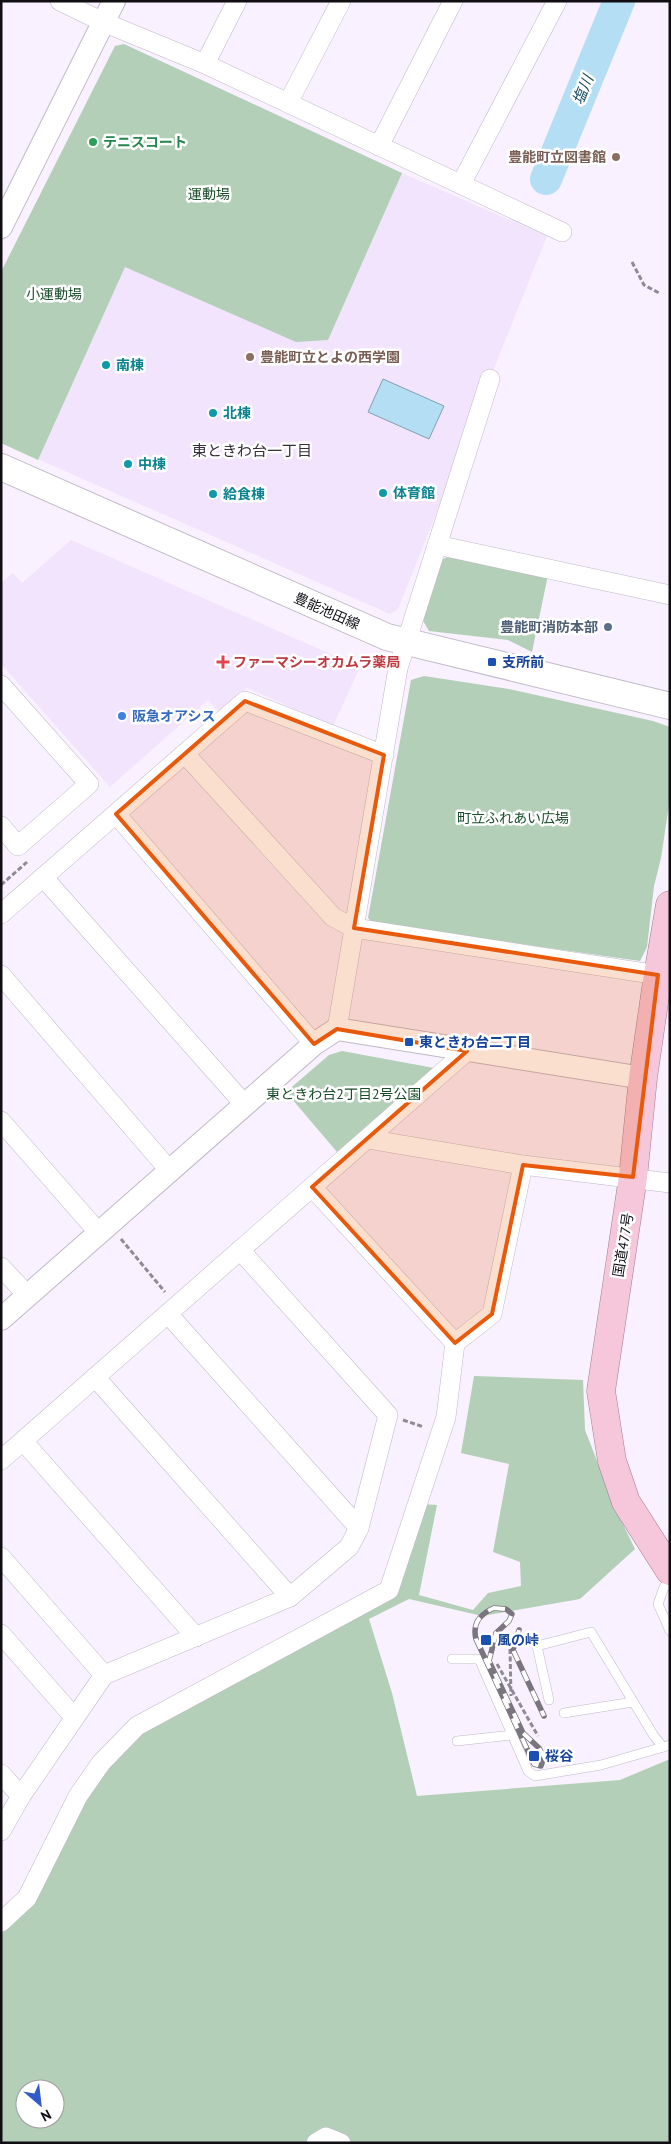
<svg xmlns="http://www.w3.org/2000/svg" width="671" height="2144" font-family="'PT Sans','Noto Sans JP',sans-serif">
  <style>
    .built { fill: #f2e4fc }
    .green { fill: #b3cfb8; fill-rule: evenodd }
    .water { fill: #b4def3; stroke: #839fb0 }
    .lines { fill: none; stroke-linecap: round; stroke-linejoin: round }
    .river { stroke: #b4def3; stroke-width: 32 }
    .service-casing { stroke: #c0b7c7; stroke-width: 10 }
    .minor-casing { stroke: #c0b7c7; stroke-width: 20 }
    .tertiary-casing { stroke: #c0b7c7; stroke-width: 24 }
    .secondary-casing { stroke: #c0b7c7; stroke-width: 28 }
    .trunk-casing { stroke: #a47c8e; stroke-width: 29 }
    .path { stroke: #8f8a94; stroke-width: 3; stroke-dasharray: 5 2.5; stroke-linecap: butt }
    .service { stroke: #fff; stroke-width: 9 }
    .minor { stroke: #fff; stroke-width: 19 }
    .tertiary { stroke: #fff; stroke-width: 22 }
    .secondary { stroke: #fff; stroke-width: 26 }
    .trunk { stroke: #f6c6da; stroke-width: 28 }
    .rail-casing { stroke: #7a757f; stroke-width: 5.5 }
    .rail { stroke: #fff; stroke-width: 4; stroke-dasharray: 11; stroke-linecap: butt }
    .marked { fill: #e8590c; fill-opacity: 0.2; stroke: #e8590c; stroke-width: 4; stroke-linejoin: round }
    .leisure-dot { fill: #2e9e5b; stroke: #fff; stroke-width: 2 }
    .education-dot { fill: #8d6e63; stroke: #fff; stroke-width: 2 }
    .culture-dot { fill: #0f9aa8; stroke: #fff; stroke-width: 2 }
    .service-dot { fill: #5c6f8a; stroke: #fff; stroke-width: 2 }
    .health-dot { fill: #e0444e; stroke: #fff; stroke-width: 2 }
    .transit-dot { fill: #1a4fb4; stroke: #fff; stroke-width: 2 }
    .shop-dot { fill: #3f7fe0; stroke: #fff; stroke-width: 2 }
    .labels { text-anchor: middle; stroke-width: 5; stroke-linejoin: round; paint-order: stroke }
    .leisure-label { font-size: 14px; font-weight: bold; fill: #27864d; stroke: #fff; text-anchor: start }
    .education-label { font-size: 14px; font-weight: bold; fill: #785e54; stroke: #fff; text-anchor: end }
    .park-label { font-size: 14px; fill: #1a4d29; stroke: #fff }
    .culture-label { font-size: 14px; font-weight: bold; fill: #0d838f; stroke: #fff; text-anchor: start }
    .street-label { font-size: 14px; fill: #100d13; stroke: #fff }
    .service-label { font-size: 14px; font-weight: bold; fill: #4e5e75; stroke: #fff; text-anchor: end }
    .health-label { font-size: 14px; font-weight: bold; fill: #be3a42; stroke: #fff; text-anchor: start }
    .transit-label { font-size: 14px; font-weight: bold; fill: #164399; stroke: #fff; text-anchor: start }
    .shop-label { font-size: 14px; font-weight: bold; fill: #366cbe; stroke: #fff; text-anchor: start }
    .water-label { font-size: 15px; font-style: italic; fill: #164b61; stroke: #fff }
    .neighbourhood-label { font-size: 15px; fill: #362e3b; stroke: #fff }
  </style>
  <rect width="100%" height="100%" fill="#f9f1ff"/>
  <g class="built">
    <polygon points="124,44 402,173 547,236 398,609 390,614 1,443 1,272 115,46"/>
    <polygon points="71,540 360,667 333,726 247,688 219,712 208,700 110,787 1,664 1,583 13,573 22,583"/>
  </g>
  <g class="green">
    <polygon points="124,44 402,173 328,340 296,342 125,267 38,460 1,443 1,272 115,46"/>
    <polygon points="455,554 548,575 532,652 508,640 429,631 422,619 443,559"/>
    <polygon points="424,676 509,689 653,721 670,727 670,798 661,858 654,886 647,947 640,961 372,923 368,918 411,680"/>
    <polygon points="342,1051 434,1068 337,1152 286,1092 329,1055"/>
    <path d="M474 1376 583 1380 585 1430 617 1512 635 1549 580 1599 482 1616 409 1599 369 1619 392 1693 417 1796 620 1780 670 1759V2143H1V1933L36 1900 85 1802 114 1757 148 1725 398 1594 422 1504 437 1505 419 1595 473 1610 488 1593 521 1586 520 1562 493 1552 509 1464 461 1453ZM25 2089H55V2119H25Z"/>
  </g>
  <polygon class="water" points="383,379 444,406 429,439 368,412"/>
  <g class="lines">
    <polyline class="river" points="546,179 619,1"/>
    <g class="service-casing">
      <g id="service">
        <polyline points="670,1584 664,1587 658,1604 670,1631"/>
        <polyline points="452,1659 479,1659 528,1771 535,1776 601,1765 670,1745"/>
        <polyline points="549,1700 537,1646 591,1632 654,1736 663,1747"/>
        <polyline points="564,1713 633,1702"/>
        <polyline points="457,1741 513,1735"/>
      </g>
    </g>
    <g class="minor-casing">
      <g id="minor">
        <polyline points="60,1 103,22 205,64 562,232"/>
        <polyline points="205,64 237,1"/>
        <polyline points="288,103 341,1"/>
        <polyline points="379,146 453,1"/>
        <polyline points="461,184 557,1"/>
        <polyline points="437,545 670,595"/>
        <polyline points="1,685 89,784 18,846 1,826"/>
        <polyline points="185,754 333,917 354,928 658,975"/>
        <polyline points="116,814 314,1044"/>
        <polyline points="43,877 245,1105"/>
        <polyline points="1,914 245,701 384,755"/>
        <polyline points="1,975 170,1171"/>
        <polyline points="337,1029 398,668 490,379"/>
        <polyline points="1,1121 99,1233"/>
        <polyline points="367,1139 523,1165 670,1183"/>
        <polyline points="312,1187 455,1343 492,1314 523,1165"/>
        <polyline points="1,1267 28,1296"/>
        <polyline points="168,1314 359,1528"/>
        <polyline points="95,1377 290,1597"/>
        <polyline points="23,1441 196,1637"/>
        <polyline points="1,1460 467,1051"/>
        <polyline points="1,1557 104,1675"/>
        <polyline points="1,1634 74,1717"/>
        <polyline points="1,1774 21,1796"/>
        <polyline points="1,1831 21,1796 104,1675 290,1597 349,1547 359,1528 388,1415 240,1250"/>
        <polyline points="1,1922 27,1898 78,1796 101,1763 137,1726 389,1590 446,1417 455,1343"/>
        <polyline points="316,2143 326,2137 341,2143"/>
      </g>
    </g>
    <g class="tertiary-casing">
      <g id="tertiary">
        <polyline points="1,227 114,1"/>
        <polyline points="1,1319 314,1044 337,1029 643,1078"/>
      </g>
    </g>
    <g class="secondary-casing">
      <polyline id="secondary" points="1,467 387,637 670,706"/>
    </g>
    <g class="trunk-casing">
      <polyline id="trunk" points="670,905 658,975 643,1078 633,1177 601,1391 612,1461 626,1502 670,1571"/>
    </g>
    <g class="path">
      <polyline points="632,262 644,285 659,293"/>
      <polyline points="1,885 27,862"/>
      <polyline points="121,1239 165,1292"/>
      <polyline points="403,1420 424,1427"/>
      <polyline points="510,1649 511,1696"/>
      <polyline points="497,1664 538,1736"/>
    </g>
    <use href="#service" class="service"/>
    <use href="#minor" class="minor"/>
    <use href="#tertiary" class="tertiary"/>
    <use href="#secondary" class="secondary"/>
    <use href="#trunk" class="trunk"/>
    <g class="rail-casing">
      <g id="rail">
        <path d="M494 1608 506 1609 512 1614 509 1621 496 1633 489 1661 523 1733 539 1748 544 1757 541 1766 534 1764 476 1639C472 1623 480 1614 494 1608Z"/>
        <polyline points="519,1630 513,1650 544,1716"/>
      </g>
    </g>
    <use href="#rail" class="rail"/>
  </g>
  <path class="marked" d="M245 701 384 755 354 928 658 975 633 1177 523 1165 492 1314 455 1343 312 1187 467 1051 337 1029 314 1044 116 814Z"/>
  <circle class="leisure-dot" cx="93" cy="142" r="5"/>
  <g class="education-dot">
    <circle cx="616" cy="157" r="5"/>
    <circle cx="250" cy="357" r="5"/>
  </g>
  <g class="culture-dot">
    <circle cx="106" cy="365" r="5"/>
    <circle cx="213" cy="413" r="5"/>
    <circle cx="128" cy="464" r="5"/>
    <circle cx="383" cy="493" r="5"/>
    <circle cx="213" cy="494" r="5"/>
  </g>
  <circle class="service-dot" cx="608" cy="627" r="5"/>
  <path class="health-dot" d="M220.5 654.5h5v5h5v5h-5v5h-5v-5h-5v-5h5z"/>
  <g class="transit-dot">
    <rect x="487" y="657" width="10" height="10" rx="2.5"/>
    <rect x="404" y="1037" width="10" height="10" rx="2.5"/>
    <rect x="480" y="1634" width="12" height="12" rx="2.5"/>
    <rect x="528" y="1750" width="12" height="12" rx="2.5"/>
  </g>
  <circle class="shop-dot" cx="122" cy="716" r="5"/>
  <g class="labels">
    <g class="leisure-label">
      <text x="103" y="147">テニスコート</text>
    </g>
    <g class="education-label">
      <text x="606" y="162">豊能町立図書館</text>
      <text x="260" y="362" text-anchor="start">豊能町立とよの西学園</text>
    </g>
    <g class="park-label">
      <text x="209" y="199">運動場</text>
      <text x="54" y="299">小運動場</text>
      <text x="513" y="823">町立ふれあい広場</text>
      <text x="344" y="1099">東ときわ台2丁目2号公園</text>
    </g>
    <g class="culture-label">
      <text x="116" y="370">南棟</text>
      <text x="223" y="418">北棟</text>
      <text x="138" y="469">中棟</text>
      <text x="393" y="498">体育館</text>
      <text x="223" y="499">給食棟</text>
    </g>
    <g class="street-label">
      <text transform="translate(327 611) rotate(24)" y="5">豊能池田線</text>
      <text transform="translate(623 1245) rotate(-81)" y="5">国道477号</text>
    </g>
    <g class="service-label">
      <text x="598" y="632">豊能町消防本部</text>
    </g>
    <g class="health-label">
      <text x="233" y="667">ファーマシーオカムラ薬局</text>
    </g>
    <g class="transit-label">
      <text x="502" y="667">支所前</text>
      <text x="419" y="1047">東ときわ台二丁目</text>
      <text x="497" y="1645">風の峠</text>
      <text x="545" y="1761">桜谷</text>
    </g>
    <g class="shop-label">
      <text x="132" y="721">阪急オアシス</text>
    </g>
    <g class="water-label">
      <text transform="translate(583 90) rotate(-68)" y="5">塩川</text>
    </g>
    <g class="neighbourhood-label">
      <text x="252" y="456">東ときわ台一丁目</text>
    </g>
  </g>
  <rect width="671" height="2144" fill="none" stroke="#100d13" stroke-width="5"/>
  <g transform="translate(40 2104) rotate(152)"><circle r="24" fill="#ffffff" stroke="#9f9ea1"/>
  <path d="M0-4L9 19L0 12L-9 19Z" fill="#3159c9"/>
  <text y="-8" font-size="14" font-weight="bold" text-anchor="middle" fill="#100d13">N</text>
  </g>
</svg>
